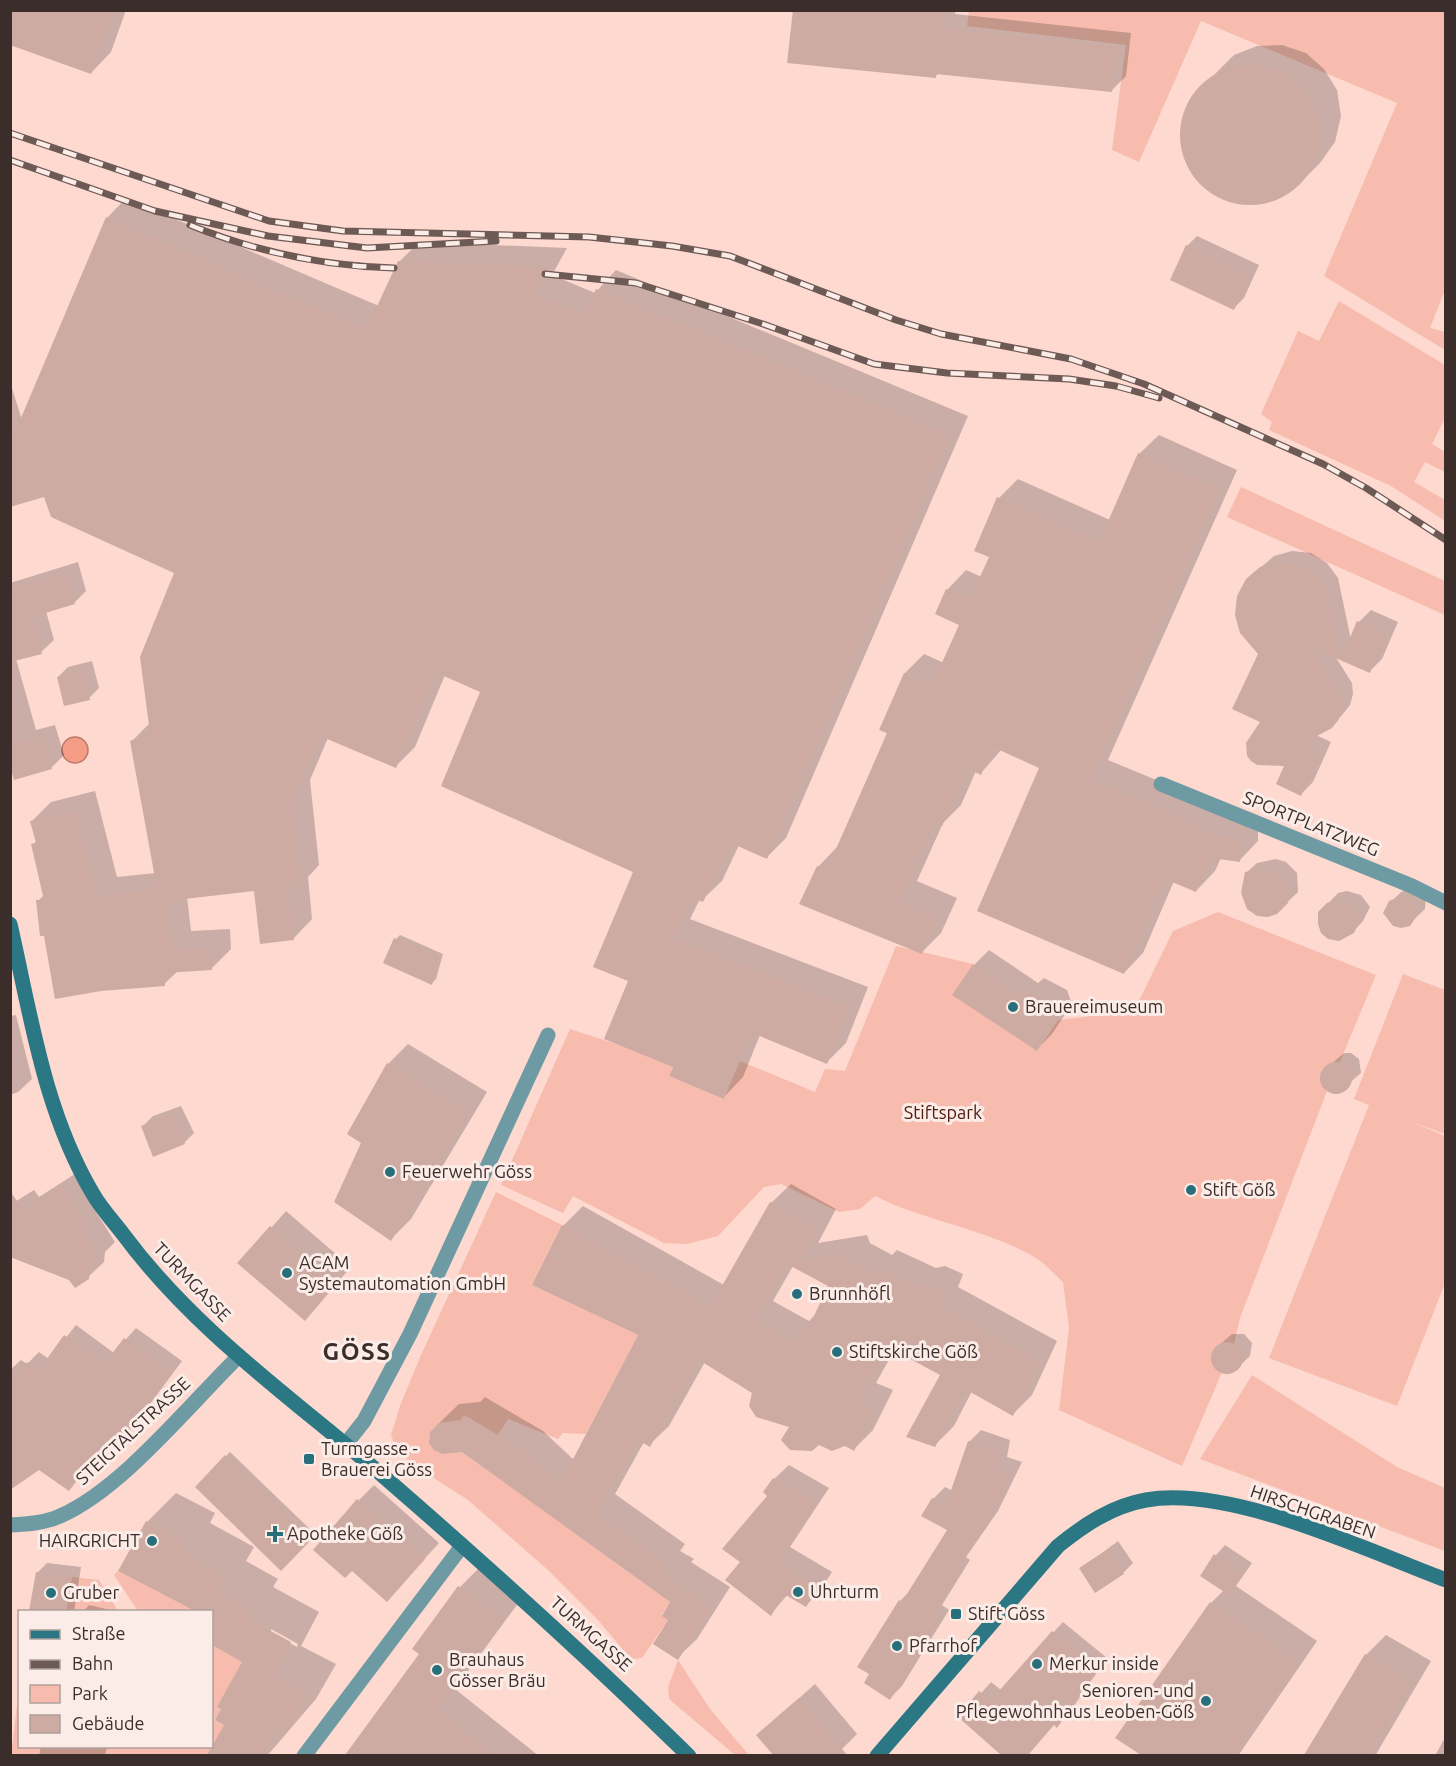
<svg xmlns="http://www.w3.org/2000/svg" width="1456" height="1766" font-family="Ubuntu,sans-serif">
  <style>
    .green { fill: #f7bcad }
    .water { fill: #f49c86; stroke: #bc7b6a; stroke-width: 1.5 }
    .shadow { fill: #0003; fill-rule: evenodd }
    .building { fill: #cdaba2; fill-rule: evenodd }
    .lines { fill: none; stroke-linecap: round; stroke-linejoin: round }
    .minor { stroke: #6e9aa3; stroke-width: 15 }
    .secondary { stroke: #2b7784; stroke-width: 15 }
    .rail-casing { stroke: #6d5a55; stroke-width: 7 }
    .rail { stroke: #fbece8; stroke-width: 4.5; stroke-dasharray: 14; stroke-linecap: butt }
    .poi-dot { fill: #276f7b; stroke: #fbece8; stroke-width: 2 }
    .labels { text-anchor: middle; stroke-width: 6; stroke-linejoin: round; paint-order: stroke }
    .street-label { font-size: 18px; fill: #3b2e2a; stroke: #fbece8 }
    .poi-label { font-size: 18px; fill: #3b2e2a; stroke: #fbece8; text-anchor: start }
    .park-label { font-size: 18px; fill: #4f190b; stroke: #fbece8 }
    .district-label { font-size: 24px; font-weight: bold; letter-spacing: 1.5px; fill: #3b2e2a; stroke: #fbece8 }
  </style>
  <rect width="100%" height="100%" fill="#fdd9d0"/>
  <g class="green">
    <polygon points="969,11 1445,11 1445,290 1430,328 1445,332 1445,350 1324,276 1397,103 1201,21 1139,162 1112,150 1126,45 967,26"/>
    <polygon points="1339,301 1445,365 1445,418 1432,444 1445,452 1445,472 1425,462 1414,482 1445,500 1445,521 1391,486 1269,430 1272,422 1261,414 1298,331 1319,341"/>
    <polygon points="1241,487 1445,581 1445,615 1227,517"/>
    <path d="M1218 912 1376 975 1340 1062H1333L1323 1069 1320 1080 1327 1091 1240 1318 1234 1344 1182 1466 1059 1410 1069 1328 1063 1282C1053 1273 1043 1261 1031 1255 982 1228 925 1221 875 1196L860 1209 839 1212 781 1184 764 1187 718 1236 687 1244 664 1243 573 1196 563 1213 501 1185 570 1029 674 1063 669 1076 724 1098 740 1061 815 1092 825 1069 845 1071 896 946 973 964 953 995 1037 1051 1058 1020 1134 1011 1173 931Z"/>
    <polygon points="1403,974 1445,990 1445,1134 1412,1122 1445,1136 1445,1283 1397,1406 1269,1358 1369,1105 1354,1099"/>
    <path d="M496 1192 562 1225 532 1285 638 1335 586 1434 563 1433 558 1439 508 1419 498 1435 464 1415 457 1427 447 1422C427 1424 423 1445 442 1454L457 1448 670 1602 662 1615 668 1620 642 1658 631 1659 598 1620 548 1570 468 1500 412 1464 396 1448 391 1435 400 1406 421 1355Z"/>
    <polygon points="1252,1375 1397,1467 1445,1488 1445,1551 1200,1459"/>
    <polygon points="118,1571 195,1611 138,1611 114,1575"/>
    <polygon points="72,1577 99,1580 118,1611 66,1612"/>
    <polygon points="212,1645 243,1662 218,1707 221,1709 215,1720 224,1725 208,1754 211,1755 11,1756 19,1688 20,1746 212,1746"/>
    <polygon points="678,1660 710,1709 749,1755 735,1755 669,1699 668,1687"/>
  </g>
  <circle class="water" cx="75" cy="750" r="13"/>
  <g class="shadow">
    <polygon points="10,10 126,10 111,52 91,73"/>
    <polygon points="795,10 956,10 955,14 1131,33 1126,76 1111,91 939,73 935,77"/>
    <polygon points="1282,45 1306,53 1324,69 1337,90 1341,116 1335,142 1320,163 1299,184 1277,199 1252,204 1226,200 1200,184 1184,157 1181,126 1191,98 1234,55 1257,46"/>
    <polygon points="126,198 379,306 399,262 419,242 567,248 552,275 595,293 616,270 968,416 786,838 767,857 739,845 722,881 702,900 700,899 690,919 868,987 846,1043 826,1063 760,1035 743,1077 724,1097 675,1066 630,981 635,871 482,691 445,675 415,747 396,766 328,738 310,780 319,865 308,877 312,919 293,939 256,890 187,897 191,931 230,929 231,949 211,969 178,971 164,984 38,901 45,894 32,845 37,841 32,821 51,802 95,791 117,877 155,873 132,741 150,723 176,572 45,495 10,506 10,382 22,420 107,218"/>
    <polygon points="1197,236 1259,265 1244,298 1234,308 1187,246"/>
    <polygon points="1159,435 1237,470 1108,760 1258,822 1258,841 1239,861 1221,858 1215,871 1196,891 1174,881 1143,953 1124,973 1041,767 1002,749 981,773 976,771 961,805 943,823 917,881 957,898 941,933 922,952 818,867 837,847 889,732 905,673 924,654 944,663 961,624 947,590 966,570 982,577 991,557 999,498 1018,479 1110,520 1139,454"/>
    <polygon points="1292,551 1311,553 1327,563 1338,578 1351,640 1359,622 1371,610 1398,622 1382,659 1370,671 1335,656 1352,683 1353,694 1350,705 1343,714 1331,727 1316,735 1331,742 1313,782 1301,794 1262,721 1260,568 1274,556"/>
    <polygon points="78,562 86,591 74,603 46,611 54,640 41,652 16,659 36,730 55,725 64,755 52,767 15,778 10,760 10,583"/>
    <polygon points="92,661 99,688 89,698 58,677 68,667"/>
    <polygon points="1276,859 1286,862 1297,873 1298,892 1276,913 1246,873 1257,863"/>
    <polygon points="1414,886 1426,895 1425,909 1409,924 1391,902 1401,892"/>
    <polygon points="1347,891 1361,895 1370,907 1363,921 1353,932 1320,912 1338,893"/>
    <polygon points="400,935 443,954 436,979 431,984 396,939"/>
    <polygon points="989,950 1038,983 1044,978 1067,990 1072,1004 1052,1034 1037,1049 974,965"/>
    <polygon points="16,1015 32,1079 18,1092 10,1095 10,1016"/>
    <polygon points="408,1044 487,1092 411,1219 391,1239 363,1142 388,1064"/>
    <polygon points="1344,1053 1351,1053 1359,1059 1361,1073 1339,1092 1328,1090 1322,1080 1324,1070"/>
    <polygon points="181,1106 194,1133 184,1143 143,1126 153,1116"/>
    <polygon points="78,1172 100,1208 96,1212 115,1242 105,1252 104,1262 88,1277 10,1205 34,1190 39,1197"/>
    <path d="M791 1184 836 1209 818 1243 867 1235 870 1243 892 1255 897 1250 936 1268 945 1266 963 1274 958 1287 1057 1341 1032 1395 1013 1414 972 1391 954 1426 934 1446 942 1374 895 1349 876 1383 893 1390 873 1430 854 1449 792 1426 753 1393 705 1362 669 1426 649 1445 644 1442 615 1494 685 1544 680 1551 694 1559 691 1562 730 1587 697 1639 677 1658 670 1619 673 1602 434 1428 459 1404 480 1402 485 1397 543 1431 574 1460 641 1334 563 1226 583 1206 724 1285 771 1203ZM793 1266 830 1286 817 1313 809 1321 773 1301Z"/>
    <polygon points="286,1211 351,1267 305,1319 240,1263"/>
    <polygon points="76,1325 114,1353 136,1328 182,1361 127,1435 116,1446 108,1440 69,1489 40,1468 10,1484 10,1370 21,1360 27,1364 39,1352 49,1359"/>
    <polygon points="1232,1334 1244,1334 1252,1343 1250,1356 1233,1372 1225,1372 1218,1369 1213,1363 1217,1347"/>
    <polygon points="981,1430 1010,1440 1007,1457 1022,1462 998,1511 966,1557 970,1560 942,1605 949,1610 902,1686 890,1698 900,1601 913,1588 949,1530 933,1499 945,1487 953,1491 969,1442"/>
    <polygon points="230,1452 315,1534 281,1569 197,1487"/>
    <polygon points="789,1465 829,1488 790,1547 832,1572 820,1591 806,1605 788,1594 771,1614 769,1496 774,1479"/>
    <polygon points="374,1485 439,1543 387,1600 359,1500"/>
    <path d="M176 1493 215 1513 210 1523 254 1547 246 1561 278 1579 273 1587 319 1612 301 1646 336 1664 316 1699 267 1756 210 1753 226 1725 244 1661 212 1643V1612H197L120 1570 147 1522ZM271 1629 298 1644 297 1647 271 1633Z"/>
    <polygon points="1118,1541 1133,1563 1123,1573 1081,1569"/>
    <polygon points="1225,1545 1252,1563 1236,1586 1317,1641 1238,1756 1143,1756 1117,1738 1211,1603 1224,1590 1216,1555"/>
    <polygon points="47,1563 81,1567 74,1612 31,1612 37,1573"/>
    <polygon points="480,1567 522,1598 455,1689 539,1756 347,1756 421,1654 414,1648 460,1587"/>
    <polygon points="89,1605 119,1612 83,1612"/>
    <polygon points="1063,1622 1107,1658 1067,1716 1056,1726 1054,1724 1027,1756 1004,1756 960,1717 991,1682 1001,1690"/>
    <polygon points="1386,1635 1431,1661 1375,1756 1306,1756 1366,1655"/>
    <polygon points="815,1684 857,1734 835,1756 775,1756 758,1735"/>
    <polygon points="1446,1738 1446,1756 1435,1756 1443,1741"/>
    <polygon points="41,1746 107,1746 105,1756 39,1756"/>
  </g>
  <g class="building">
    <polygon points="10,10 114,10 91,74 10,45"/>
    <polygon points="793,10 943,10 941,29 1117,47 1112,92 936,74 936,78 787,63"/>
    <circle cx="1250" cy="135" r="70"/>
    <polygon points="106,217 293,299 367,328 398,261 549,267 534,294 583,315 596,289 950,435 767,859 731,843 703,902 692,898 672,938 849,1007 827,1064 750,1032 724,1099 669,1076 673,1067 604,1039 628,981 593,967 633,872 441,786 480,692 435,672 396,768 320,736 291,801 301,886 288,887 294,940 260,944 254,891 167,901 172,950 211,948 212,970 164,973 165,986 101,991 55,999 44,936 40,936 36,900 44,900 31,844 36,843 30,821 75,810 97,896 157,889 130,741 150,733 140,657 174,573 51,517 44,497 10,507 10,444"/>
    <polygon points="1186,245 1251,275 1234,310 1170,280"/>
    <polygon points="1138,453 1219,489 1090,779 1189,821 1187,824 1216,838 1232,835 1240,842 1240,862 1211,858 1196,892 1165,879 1124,974 977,911 1039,768 993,747 981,775 967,768 942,826 934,822 899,901 938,918 922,954 799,904 817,866 827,870 887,733 879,730 904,673 932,685 959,625 935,614 946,589 970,599 989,557 974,551 997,497 1099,542"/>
    <polygon points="1279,562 1298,565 1315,575 1326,590 1341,659 1357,621 1387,634 1370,673 1310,647 1340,696 1342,707 1339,719 1332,728 1300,745 1320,754 1301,796 1276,784 1284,766 1257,765 1251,761 1247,756 1246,743 1260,722 1232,709 1258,654 1240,633 1235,615 1237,596 1246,579 1260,567"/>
    <polygon points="66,573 75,604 32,617 42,654 10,662 10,590"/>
    <polygon points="83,670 90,700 64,706 57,677"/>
    <polygon points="43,736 52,769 14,780 10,765 10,745"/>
    <polygon points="1266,869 1283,877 1289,890 1288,903 1277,914 1268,917 1257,916 1247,909 1241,893 1245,872"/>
    <polygon points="1403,895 1412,899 1418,914 1410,926 1401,928 1393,926 1383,913 1389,901"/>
    <polygon points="1336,900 1351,905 1361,918 1354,933 1339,941 1328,939 1321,933 1318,924 1318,912 1327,903"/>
    <polygon points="394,938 439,958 432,985 383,963"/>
    <polygon points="973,964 1022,997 1028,993 1052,1005 1058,1020 1037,1051 952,995"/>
    <circle cx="1336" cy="1078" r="16"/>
    <polygon points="387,1063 468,1112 391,1241 334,1202 361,1143 347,1134"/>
    <polygon points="171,1114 185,1144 153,1157 141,1126"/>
    <polygon points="63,1186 86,1224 81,1228 101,1259 91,1265 89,1279 75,1288 69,1280 10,1257 10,1191 24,1211"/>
    <path d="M770 1202 818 1229 800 1262 847 1253 850 1263 873 1274 877 1268 916 1287 925 1285 945 1294 939 1306 1039 1361 1013 1416 965 1389 935 1447 906 1437 940 1375 888 1347 858 1403 875 1409 854 1451 845 1446 832 1451 819 1445 812 1451 790 1450 781 1440 789 1427 756 1417 749 1406 752 1393 699 1360 650 1447 638 1440 596 1514 666 1564 662 1571 675 1580 673 1582 712 1607 678 1660 653 1644 668 1620 662 1616 670 1602 462 1452 442 1454 434 1450 429 1443 430 1432 439 1423 461 1420 464 1415 524 1451 560 1484 638 1335 532 1285 562 1225 710 1307ZM787 1264 828 1286 807 1331 800 1328 792 1342 754 1320Z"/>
    <polygon points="270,1226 337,1283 305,1321 237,1263"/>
    <polygon points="64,1335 104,1364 124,1338 172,1373 116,1448 106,1441 69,1491 39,1470 10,1490 10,1384 27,1362 39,1370"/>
    <circle cx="1227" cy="1358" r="16"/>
    <polygon points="968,1441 999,1452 996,1469 1011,1474 986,1525 955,1570 959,1572 931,1618 938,1622 890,1700 864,1683 869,1674 857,1667 899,1600 902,1602 947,1530 921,1516 932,1498 946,1505"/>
    <polygon points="225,1455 312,1539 281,1571 195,1487"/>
    <polygon points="773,1478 816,1503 777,1562 819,1587 806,1607 784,1594 771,1616 725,1580 740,1562 722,1549 767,1496 763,1492"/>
    <polygon points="357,1499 425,1559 387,1602 352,1571 345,1578 313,1550"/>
    <polygon points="146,1521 187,1543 182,1553 225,1577 218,1591 254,1611 248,1611 245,1617 291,1642 273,1675 308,1694 287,1731 280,1727 264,1755 207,1755 224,1725 215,1720 221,1709 217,1707 242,1662 212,1645 212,1611 195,1611 118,1571"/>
    <polygon points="1108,1549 1124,1574 1095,1593 1079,1568"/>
    <polygon points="1214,1554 1243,1574 1229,1595 1200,1576"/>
    <polygon points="36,1572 72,1577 66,1611 29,1611"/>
    <polygon points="458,1586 503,1618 436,1709 494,1755 345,1755 419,1654 412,1649"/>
    <polygon points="1210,1602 1298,1662 1233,1755 1141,1755 1115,1738"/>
    <polygon points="1052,1631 1098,1669 1057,1728 1054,1725 1028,1755 1001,1755 958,1717 979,1691 991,1700"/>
    <polygon points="1365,1654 1412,1682 1368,1755 1304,1755"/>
    <polygon points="799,1698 847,1755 773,1755 756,1735"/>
  </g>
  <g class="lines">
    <g class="minor">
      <polyline points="1161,784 1412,886 1446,903"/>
      <polyline points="345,1445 364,1421 410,1334 548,1035"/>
      <path d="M10 1525C27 1524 45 1523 60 1516 121 1490 190 1404 239 1356"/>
      <polyline points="304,1756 462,1546"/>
    </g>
    <g class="secondary">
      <path d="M10 924C31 1016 44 1111 93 1194 101 1208 113 1221 123 1234 194 1330 292 1398 382 1475 487 1566 590 1659 689 1756"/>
      <path d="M877 1756 1058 1546C1084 1525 1112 1506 1146 1500 1230 1485 1366 1550 1446 1580"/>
    </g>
    <g class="rail-casing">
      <g id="rail">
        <polyline points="10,133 269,221 343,231 589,237 672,246 730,256 896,320 941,334 1071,359 1144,384 1323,464 1366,488 1446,540"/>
        <polyline points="10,160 155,211 268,236 367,248 496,241"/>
        <path d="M190 225C256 252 323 266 394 268"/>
        <polyline points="545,274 636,283 763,324 874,364 947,373 1069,379 1116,386 1159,398"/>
      </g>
    </g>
    <use href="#rail" class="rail"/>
  </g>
  <g class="poi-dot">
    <circle cx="1013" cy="1007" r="6"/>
    <circle cx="390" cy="1172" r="6"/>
    <circle cx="1191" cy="1190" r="6"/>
    <circle cx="287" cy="1273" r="6"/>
    <circle cx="797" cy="1294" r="6"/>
    <circle cx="837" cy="1352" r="6"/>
    <rect x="303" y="1453" width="12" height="12" rx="3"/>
    <path d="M272 1525h6v6h6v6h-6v6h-6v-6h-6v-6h6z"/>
    <circle cx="152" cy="1541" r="6"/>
    <circle cx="798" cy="1592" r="6"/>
    <circle cx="51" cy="1593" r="6"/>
    <rect x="950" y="1608" width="12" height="12" rx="3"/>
    <circle cx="897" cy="1646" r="6"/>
    <circle cx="1037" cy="1664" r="6"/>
    <circle cx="437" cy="1670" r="6"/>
    <circle cx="1206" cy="1701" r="6"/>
  </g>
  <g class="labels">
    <g class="street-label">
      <text transform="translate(1311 824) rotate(22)" y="6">SPORTPLATZWEG</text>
      <text transform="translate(192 1282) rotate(46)" y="6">TURMGASSE</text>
      <text transform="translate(133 1431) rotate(-43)" y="6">STEIGTALSTRASSE</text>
      <text transform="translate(1313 1512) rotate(19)" y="6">HIRSCHGRABEN</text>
      <text transform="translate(591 1634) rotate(42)" y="6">TURMGASSE</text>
    </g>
    <g class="poi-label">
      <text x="1025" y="1013">Brauereimuseum</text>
      <text x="402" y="1178">Feuerwehr Göss</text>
      <text x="1203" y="1196">Stift Göß</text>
      <text x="299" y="1269">ACAM<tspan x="299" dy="21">Systemautomation GmbH</tspan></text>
      <text x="809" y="1300">Brunnhöfl</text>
      <text x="849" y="1358">Stiftskirche Göß</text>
      <text x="321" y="1455">Turmgasse -<tspan x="321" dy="21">Brauerei Göss</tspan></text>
      <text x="287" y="1540">Apotheke Göß</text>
      <text x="140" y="1547" text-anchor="end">HAIRGRICHT</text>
      <text x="810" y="1598">Uhrturm</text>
      <text x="63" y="1599">Gruber</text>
      <text x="968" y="1620">Stift Göss</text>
      <text x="909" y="1652">Pfarrhof</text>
      <text x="449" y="1666">Brauhaus<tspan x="449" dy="21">Gösser Bräu</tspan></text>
      <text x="1049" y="1670">Merkur inside</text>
      <text x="1194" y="1697" text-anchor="end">Senioren- und<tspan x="1194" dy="21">Pflegewohnhaus Leoben-Göß</tspan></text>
    </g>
    <g class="park-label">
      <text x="943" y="1119">Stiftspark</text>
    </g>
    <g class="district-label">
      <text x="357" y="1360">GÖSS</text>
    </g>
  </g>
  <rect width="1456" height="1766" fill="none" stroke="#3b2e2a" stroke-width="24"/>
  <rect x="18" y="1610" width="195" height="138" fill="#fbece8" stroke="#aea09c" stroke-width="1.5"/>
  <rect x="30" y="1630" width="30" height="9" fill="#2b7784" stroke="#aea09c" stroke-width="1.5"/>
  <text x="72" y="1640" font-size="18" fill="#3b2e2a">Straße</text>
  <rect x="30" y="1660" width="30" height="9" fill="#6d5a55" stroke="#aea09c" stroke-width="1.5"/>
  <text x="72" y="1670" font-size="18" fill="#3b2e2a">Bahn</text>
  <rect x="30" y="1685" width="30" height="18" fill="#f7bcad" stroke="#aea09c" stroke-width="1.5"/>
  <text x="72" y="1700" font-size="18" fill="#3b2e2a">Park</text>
  <rect x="30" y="1715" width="30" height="18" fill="#cdaba2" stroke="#aea09c" stroke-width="1.5"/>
  <text x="72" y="1730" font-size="18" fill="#3b2e2a">Gebäude</text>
</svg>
